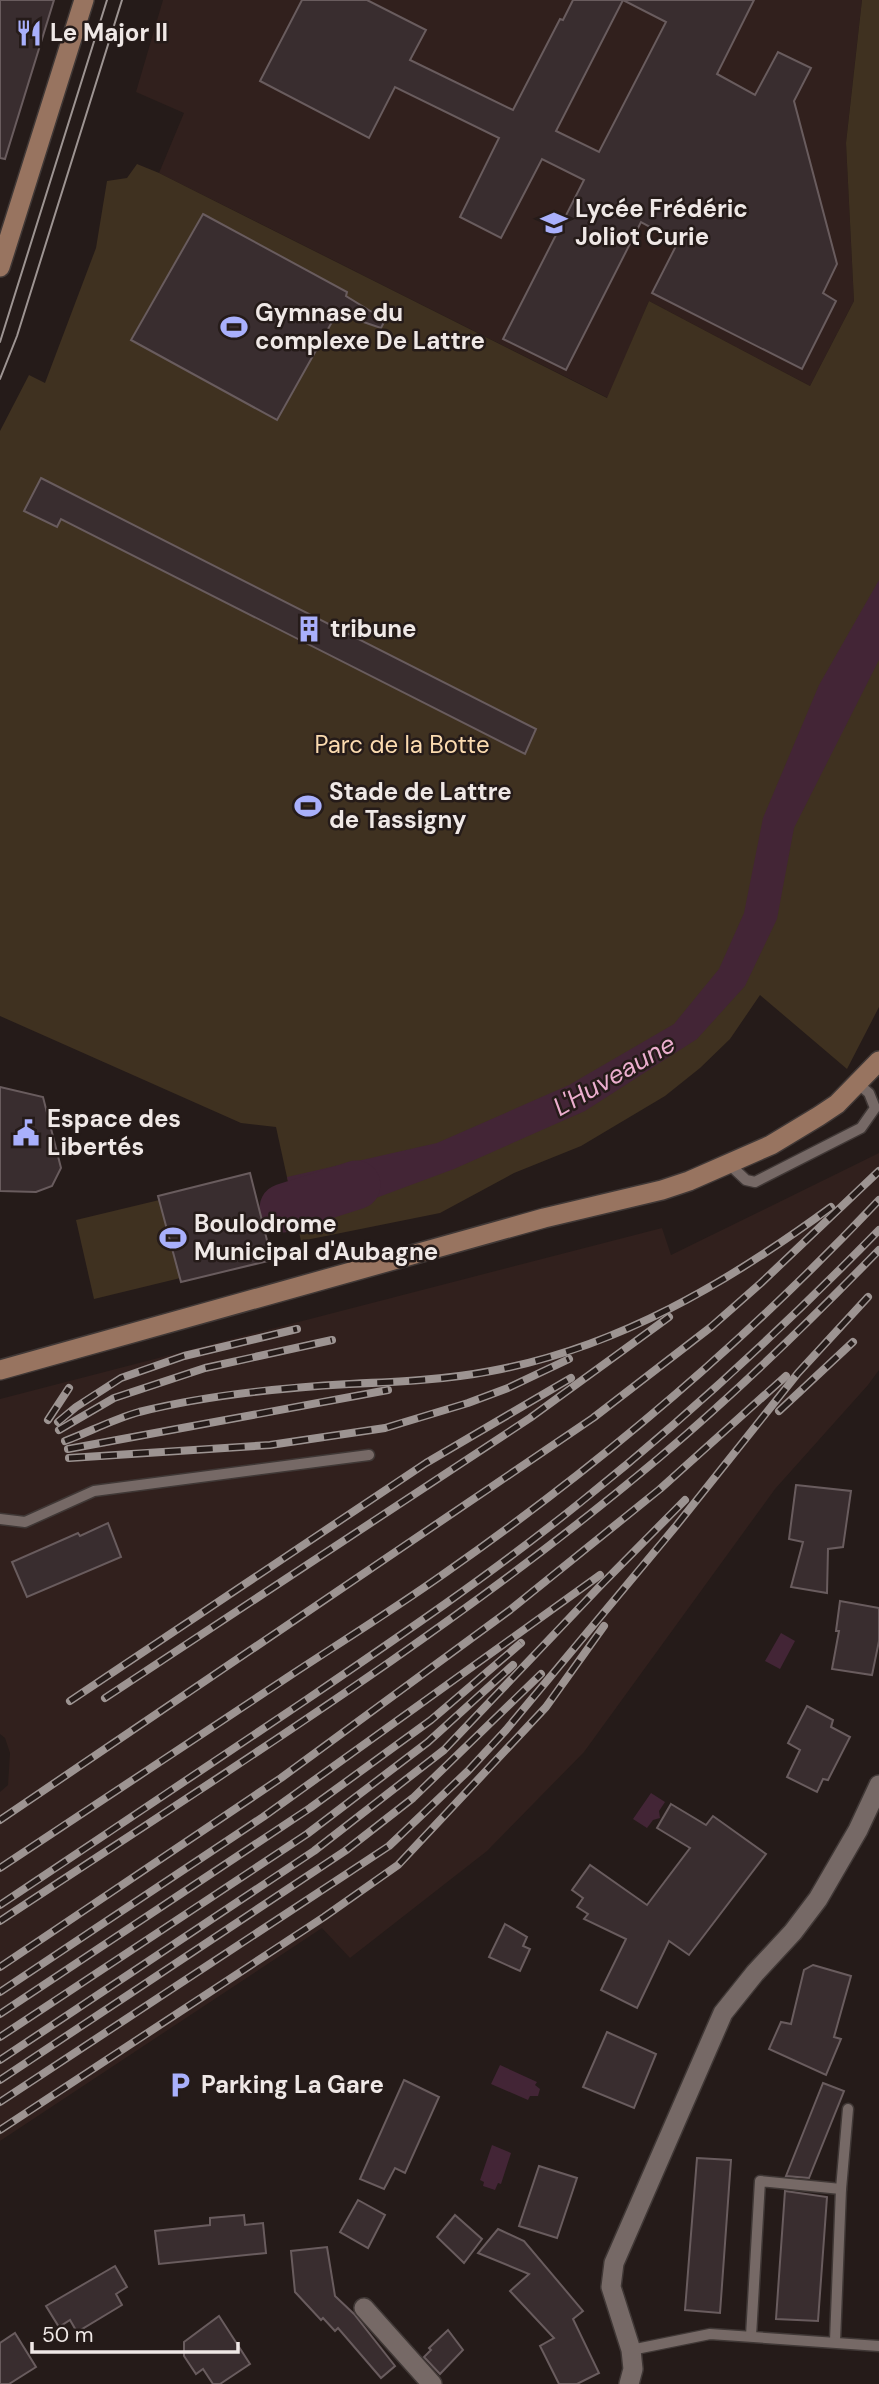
<svg xmlns="http://www.w3.org/2000/svg" width="879" height="2384" font-family="'DM Sans',sans-serif">
  <style>
    .built { fill: #31201d }
    .green { fill: #3f3120 }
    .water { fill: #432536 }
    .lines { fill: none; stroke-linecap: round; stroke-linejoin: round }
    .river { stroke: #432536; stroke-width: 49 }
    .building { fill: #392d2f; stroke: #695c5e; stroke-width: 2; fill-rule: evenodd }
    .service-casing { stroke: #403836; stroke-width: 13 }
    .minor-casing { stroke: #403836; stroke-width: 22 }
    .tertiary-casing { stroke: #403836; stroke-width: 22 }
    .secondary-casing { stroke: #403836; stroke-width: 22 }
    .service { stroke: #766966; stroke-width: 10 }
    .minor { stroke: #766966; stroke-width: 19 }
    .tertiary { stroke: #766966; stroke-width: 19 }
    .secondary { stroke: #987460; stroke-width: 19 }
    .tram { stroke: #9d9492; stroke-width: 2 }
    .rail-casing { stroke: #9d9492; stroke-width: 8 }
    .rail { stroke: #251b19; stroke-width: 5; stroke-dasharray: 16; stroke-linecap: butt }
    .labels { text-anchor: middle; stroke-width: 5; stroke-linejoin: round; paint-order: stroke }
    .poi-label { font-size: 24px; font-weight: bold; fill: #efe8e6; stroke: #251b19; text-anchor: start }
    .park-label { font-size: 24px; fill: #fbdbb0; stroke: #251b19 }
    .water-label { font-size: 26px; font-style: italic; fill: #ebaece; stroke: #251b19 }
  </style>
  <rect width="100%" height="100%" fill="#251b19"/>
  <g class="built">
    <polygon points="163,0 862,0 846,143 854,301 810,386 649,301 608,398 159,173 184,113 136,92"/>
    <polygon points="879,1153 879,1370 868,1385 775,1489 584,1752 487,1851 350,1958 322,1928 0,2141 0,1792 8,1785 10,1753 5,1738 0,1734 0,1399 662,1228 671,1255"/>
  </g>
  <g class="green">
    <polygon points="862,0 879,0 879,1007 847,1069 760,995 730,1039 700,1068 665,1096 581,1146 514,1173 440,1213 301,1241 276,1127 241,1123 0,1016 0,431 29,375 45,383 96,248 107,181 127,178 137,164 159,173 607,398 649,301 810,386 854,301 846,143"/>
    <polygon points="251,1178 271,1256 94,1299 76,1220"/>
  </g>
  <g class="water">
    <polygon points="879,580 879,660 794,828 777,919 745,986 697,1039 585,1111 454,1169 349,1208 299,1231 287,1177 437,1143 569,1085 674,1024 719,969 744,913 763,818 819,685"/>
    <polygon points="781,1633 795,1641 780,1669 765,1661"/>
    <polygon points="651,1793 665,1802 659,1811 660,1818 653,1820 647,1828 633,1819"/>
    <polygon points="500,2065 537,2082 535,2085 540,2089 538,2096 530,2096 528,2100 491,2084"/>
    <polygon points="492,2145 511,2153 501,2184 498,2183 495,2190 483,2186 484,2182 480,2180"/>
  </g>
  <g class="lines">
    <polyline class="river" points="284,1208 356,1185"/>
  </g>
  <g class="building">
    <polygon points="0,0 54,0 5,159 0,158"/>
    <path d="M302 0H367L426 30 410 60 513 110 560 19 563 20 573 0H754L717 74 755 95 778 52 811 68 794 101 837 264 823 293 836 301 802 369 652 293 678 242 641 222 566 370 503 339 584 180 542 159 501 238 460 217 499 138 395 87 369 138 260 81ZM623 0 666 22 599 152 556 131Z"/>
    <polygon points="203,214 347,292 346,296 385,320 381,328 337,313 277,420 131,340"/>
    <polygon points="41,478 536,729 525,754 61,519 57,527 24,511"/>
    <polygon points="0,1087 43,1097 61,1168 52,1186 36,1192 0,1191"/>
    <polygon points="250,1173 272,1260 181,1282 158,1196"/>
    <polygon points="796,1485 851,1491 843,1547 828,1549 827,1593 791,1587 803,1542 789,1539"/>
    <polygon points="108,1523 121,1557 27,1597 12,1562 78,1533 80,1536"/>
    <polygon points="840,1601 879,1608 879,1641 872,1675 832,1669 839,1631 836,1631"/>
    <polygon points="807,1706 833,1720 831,1727 850,1737 828,1780 823,1779 817,1792 787,1777 800,1750 788,1743"/>
    <polygon points="671,1804 706,1825 713,1816 766,1854 689,1955 669,1941 637,2008 601,1990 626,1939 584,1919 588,1914 577,1907 583,1898 572,1890 590,1865 647,1905 690,1848 657,1828"/>
    <polygon points="505,1924 527,1937 523,1946 530,1949 520,1971 489,1957"/>
    <polygon points="813,1965 851,1976 834,2037 841,2039 826,2075 769,2049 781,2022 791,2024 804,1970"/>
    <polygon points="607,2032 656,2054 634,2108 583,2087"/>
    <polygon points="404,2080 439,2097 405,2173 395,2168 384,2189 360,2179"/>
    <polygon points="823,2083 844,2091 809,2178 786,2176"/>
    <polygon points="697,2158 731,2160 720,2313 685,2310"/>
    <polygon points="539,2166 577,2178 557,2238 519,2226"/>
    <polygon points="785,2191 827,2197 818,2321 776,2319"/>
    <polygon points="358,2200 385,2215 368,2248 340,2232"/>
    <polygon points="244,2215 245,2225 263,2223 266,2253 159,2264 155,2231 210,2225 210,2218"/>
    <polygon points="455,2215 482,2239 464,2263 437,2237"/>
    <polygon points="498,2229 524,2241 583,2311 573,2319 599,2373 577,2384 559,2384 540,2346 554,2338 510,2291 529,2274 478,2253"/>
    <polygon points="327,2247 335,2296 354,2314 395,2366 381,2378 338,2328 335,2331 323,2318 321,2320 295,2292 291,2251"/>
    <polygon points="115,2266 127,2287 116,2294 122,2305 77,2332 70,2320 59,2327 46,2306"/>
    <polygon points="219,2316 250,2364 220,2384 213,2384 203,2369 196,2374 184,2356 184,2342"/>
    <polygon points="448,2330 463,2350 440,2374 424,2357 431,2350 429,2348"/>
    <polygon points="15,2333 36,2367 9,2384 0,2384 0,2343"/>
  </g>
  <g class="lines">
    <g class="service-casing">
      <g id="service">
        <polyline points="729,1164 746,1180 755,1182 861,1128 875,1108 869,1093 858,1084"/>
        <polyline points="0,1519 25,1522 94,1491 369,1455"/>
        <polyline points="751,2336 760,2181 841,2189"/>
        <polyline points="835,2341 841,2189 848,2109"/>
        <polyline points="631,2350 710,2334 879,2346"/>
      </g>
    </g>
    <g class="minor-casing">
      <polyline id="minor" points="364,2308 432,2384"/>
    </g>
    <g class="tertiary-casing">
      <polyline id="tertiary" points="629,2384 633,2369 631,2350 611,2287 614,2263 723,2013 755,1973 793,1932 818,1899 858,1830 879,1785"/>
    </g>
    <g class="secondary-casing">
      <g id="secondary">
        <polyline points="0,267 84,0"/>
        <polyline points="0,1370 544,1218 662,1190 689,1181 771,1145 819,1116 837,1104 879,1061"/>
      </g>
    </g>
    <use href="#service" class="service"/>
    <use href="#minor" class="minor"/>
    <use href="#tertiary" class="tertiary"/>
    <use href="#secondary" class="secondary"/>
    <g class="tram">
      <polyline points="0,342 107,0"/>
      <polyline points="0,379 17,336 122,0"/>
    </g>
    <g class="rail-casing">
      <g id="rail">
        <polyline points="779,1411 853,1342"/>
        <polyline points="48,1420 69,1388"/>
        <polyline points="58,1422 76,1407 121,1378 184,1356 297,1329"/>
        <polyline points="59,1430 114,1398 205,1368 332,1340"/>
        <path d="M65 1441C89 1432 114 1419 139 1412 207 1395 279 1388 349 1384 396 1382 444 1380 491 1371 617 1348 729 1282 831 1207"/>
        <polyline points="68,1449 388,1390"/>
        <polyline points="69,1458 270,1445 385,1428 468,1403 508,1388 569,1359"/>
        <polyline points="105,1698 530,1418 669,1317"/>
        <polyline points="70,1701 426,1463 571,1378"/>
        <polyline points="0,1820 593,1418 711,1327 761,1283 879,1171"/>
        <path d="M0 1868C99 1802 198 1737 297 1671 346 1639 397 1607 445 1573 601 1464 749 1338 879 1200"/>
        <path d="M0 1905C102 1837 204 1768 306 1700 400 1636 494 1572 582 1501 687 1417 785 1326 879 1230"/>
        <path d="M0 1921C224 1773 454 1630 660 1457 737 1392 809 1322 879 1250"/>
        <polyline points="0,1967 281,1778 510,1610 660,1489 786,1376"/>
        <polyline points="0,1992 263,1817 600,1575"/>
        <polyline points="0,2014 310,1808 431,1720 521,1643"/>
        <polyline points="0,2037 307,1834 428,1742 513,1665"/>
        <polyline points="0,2060 314,1851 444,1750 601,1585 685,1500"/>
        <polyline points="0,2080 345,1851 413,1798 541,1674"/>
        <polyline points="0,2102 389,1846 468,1771 506,1730 676,1526 798,1373 868,1297"/>
        <polyline points="0,2130 324,1917 398,1865 546,1707 604,1626"/>
      </g>
    </g>
    <use href="#rail" class="rail"/>
  </g>
  <defs>
    <g id="restaurant-bare" transform="scale(2.1)"><path d="M-5-6h1v4h1v-4h1v4h1v-4h1v5L-1.5 .5V6h-2V.5L-5-1ZM5-6V6H3V1.5H1.5Q1.5-4 5-6Z" fill="#a9b0fc" stroke="#251b19" stroke-width="2.5" paint-order="stroke"/></g>
    <g id="school-bare" transform="scale(2.1)"><path d="M0-5L7-2L0 1L-7-2ZM-4 1L0 2.5L4 1V4Q0 6-4 4Z" fill="#a9b0fc" stroke="#251b19" stroke-width="2.5" paint-order="stroke"/></g>
    <g id="stadium-bare" transform="scale(2.1)"><path d="M0-5a6.5 5 0 1 0 0 10a6.5 5 0 1 0 0-10ZM-3.5-1.8h7v3.6h-7Z" fill="#a9b0fc" stroke="#251b19" stroke-width="2.5" paint-order="stroke"/></g>
    <g id="building-bare" transform="scale(2.1)"><path d="M-4-6H4V6H1V3H-1V6H-4ZM-2.5-4.3h1.7v1.8h-1.7ZM.8-4.3h1.7v1.8H.8ZM-2.5-1h1.7V.8h-1.7ZM.8-1h1.7V.8H.8Z" fill="#a9b0fc" stroke="#251b19" stroke-width="2.5" paint-order="stroke"/></g>
    <g id="civic-bare" transform="scale(2.1)"><path d="M-.6-6.5H3V-4.5H.6V-3L4-1V1h2V6H-6V1h2V-1L-.6-3ZM-1.2 2.5V6h2.4V2.5Z" fill="#a9b0fc" stroke="#251b19" stroke-width="2.5" paint-order="stroke"/></g>
    <g id="parking-bare" transform="scale(2.1)"><path d="M-3.5-5.5H1a3.5 3.5 0 0 1 0 7H-1V5.5H-3.5ZM-1-3.4V-.6H.8a1.4 1.4 0 0 0 0-2.8Z" fill="#a9b0fc" stroke="#251b19" stroke-width="2.5" paint-order="stroke"/></g>
  </defs>
  <g fill-rule="evenodd">
    <use href="#restaurant-bare" x="29" y="33"/>
    <use href="#school-bare" x="554" y="223"/>
    <use href="#stadium-bare" x="234" y="327"/>
    <use href="#building-bare" x="309" y="629"/>
    <use href="#stadium-bare" x="308" y="806"/>
    <use href="#civic-bare" x="26" y="1133"/>
    <use href="#stadium-bare" x="173" y="1238"/>
    <use href="#parking-bare" x="180" y="2085"/>
  </g>
  <g class="labels">
    <g class="poi-label">
      <text x="50" y="41">Le Major II</text>
      <text x="575" y="217">Lycée Frédéric<tspan x="575" dy="28">Joliot Curie</tspan></text>
      <text x="255" y="321">Gymnase du<tspan x="255" dy="28">complexe De Lattre</tspan></text>
      <text x="330" y="637">tribune</text>
      <text x="329" y="800">Stade de Lattre<tspan x="329" dy="28">de Tassigny</tspan></text>
      <text x="47" y="1127">Espace des<tspan x="47" dy="28">Libertés</tspan></text>
      <text x="194" y="1232">Boulodrome<tspan x="194" dy="28">Municipal d'Aubagne</tspan></text>
      <text x="201" y="2093">Parking La Gare</text>
    </g>
    <g class="park-label">
      <text x="402" y="753">Parc de la Botte</text>
    </g>
    <g class="water-label">
      <text transform="translate(614 1075) rotate(-30)" y="9">L'Huveaune</text>
    </g>
  </g>
  <path d="M32 2342v10h206v-10" fill="none" stroke="#efe8e6" stroke-width="3.5"/>
  <text x="42" y="2342" font-size="21" fill="#efe8e6" stroke="#251b19" stroke-width="5" paint-order="stroke">50 m</text>
</svg>
